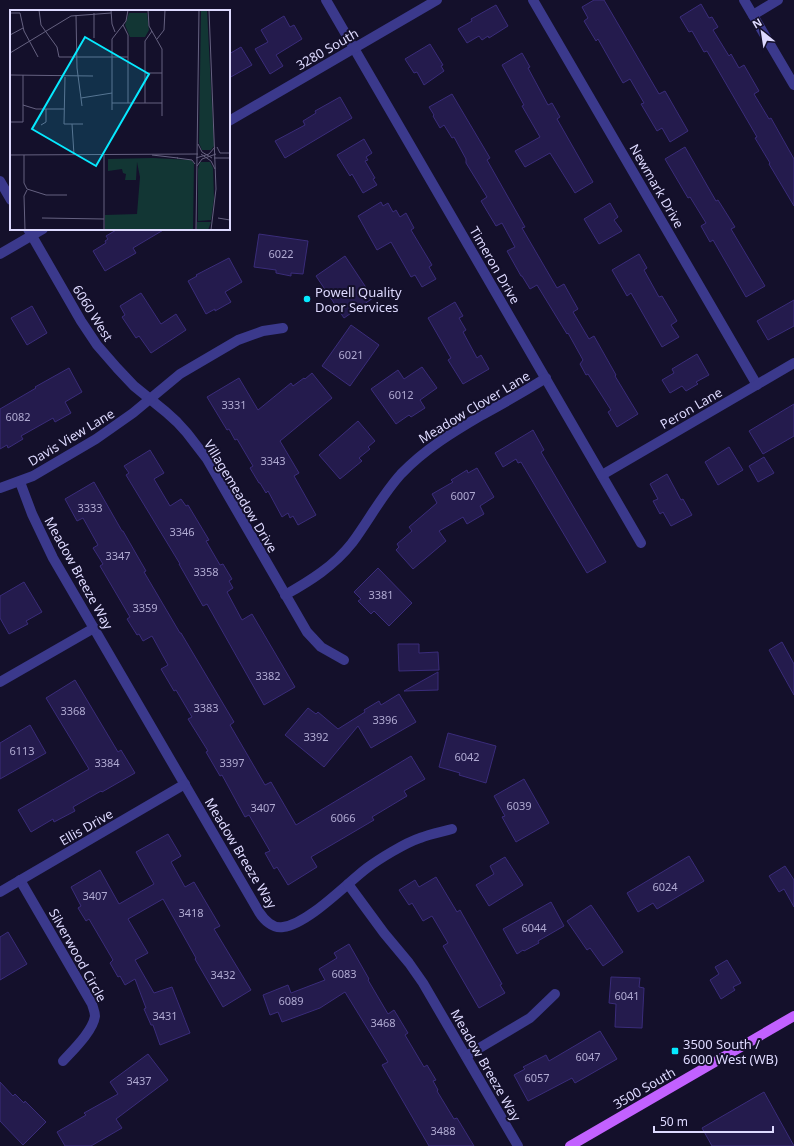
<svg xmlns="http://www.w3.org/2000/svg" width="794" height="1146" font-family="'Noto Sans',sans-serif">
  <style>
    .building { fill: #241b4d; stroke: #3a2c7a }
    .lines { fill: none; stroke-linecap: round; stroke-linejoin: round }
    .street { stroke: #3b398c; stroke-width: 10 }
    .primary { stroke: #c261ff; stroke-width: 10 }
    .poi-dot { fill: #06e9ff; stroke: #14102b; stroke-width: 1.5 }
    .labels { text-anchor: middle; stroke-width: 4; stroke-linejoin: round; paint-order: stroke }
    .number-label { font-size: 11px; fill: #b0aad2 }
    .street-label { font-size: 13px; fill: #dedaff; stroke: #14102b }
    .poi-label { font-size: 13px; fill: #dedaff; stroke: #14102b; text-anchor: start }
    .inset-road { fill: none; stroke: #656180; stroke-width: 1 }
    .view { fill: #06e9ff; fill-opacity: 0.15; stroke: #06e9ff; stroke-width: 2 }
    .inset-edge { fill: none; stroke: #dedaff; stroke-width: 2 }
  </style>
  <rect width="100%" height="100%" fill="#14102b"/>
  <g class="building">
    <polygon points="594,0 604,0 659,94 665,91 688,131 670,142 662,128 657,131 641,104 644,103 630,79 623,83 598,39 596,41 584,21 588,18 582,7"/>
    <polygon points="701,4 709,18 712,17 718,27 713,30 729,56 731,54 739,68 744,65 759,91 754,94 769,119 771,118 794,159 794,206 769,164 770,163 755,138 757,137 707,51 704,52 692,31 689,32 680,17"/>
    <polygon points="496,5 508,26 489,38 488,36 482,40 479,36 467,43 458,29 472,21 471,19"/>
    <polygon points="284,16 290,27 294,25 302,39 276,55 283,66 270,74 255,49 268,42 261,30"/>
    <polygon points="430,44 443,65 441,66 444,71 424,85 417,72 414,73 405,59"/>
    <polygon points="241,47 252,65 229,78 229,54"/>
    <polygon points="522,53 530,67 528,68 548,105 552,103 560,117 557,119 593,182 575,193 550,153 525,167 515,151 540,137 522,106 524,105 502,65"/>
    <polygon points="452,94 490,158 487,160 525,227 522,228 557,288 564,284 578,309 573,312 589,339 594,336 616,375 615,376 638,414 617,427 608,412 611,410 588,374 586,375 580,364 583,360 568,333 567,334 537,285 530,289 522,276 521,276 507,251 515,247 502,223 496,226 481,201 487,197 466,163 466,159 454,137 452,138 444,125 440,128 433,116 434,115 429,107"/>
    <polygon points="340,97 352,118 285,158 275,141 305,125 303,121 316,113 315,111"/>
    <polygon points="364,139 372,153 366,157 368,160 365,161 375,178 373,179 377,185 363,193 352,174 350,176 337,155"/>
    <polygon points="685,147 716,201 718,200 735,227 731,229 765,286 746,297 713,240 710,242 701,226 706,223 690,197 688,198 665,159"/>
    <polygon points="381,202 383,206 388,203 393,212 396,210 400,217 406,213 414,228 411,230 432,265 429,267 436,279 422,287 415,275 411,277 391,242 377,250 358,216"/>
    <polygon points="610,203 618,217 614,220 622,231 599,244 584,219"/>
    <polygon points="118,229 165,229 133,248 136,253 105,271 93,251 106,243 105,241 108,239 106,236"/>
    <polygon points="259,234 308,241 303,274 291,273 291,276 276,273 276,270 254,267"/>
    <polygon points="639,254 647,268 644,270 659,297 662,296 677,321 671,325 679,337 662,347 631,293 627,296 612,270"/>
    <polygon points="345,256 373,298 344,318 316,276"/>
    <polygon points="229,258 242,282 225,292 231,302 215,311 215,309 206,314 188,281 197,276 196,275"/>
    <polygon points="141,293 161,324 176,314 186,330 151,353 139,336 136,338 122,317 125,315 120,306"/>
    <polygon points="794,300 794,326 768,340 757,321"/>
    <polygon points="455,302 463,316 459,318 466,330 463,332 477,358 481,355 489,369 463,384 448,360 451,358 428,318"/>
    <polygon points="32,306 47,333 27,345 11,318"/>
    <polygon points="351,325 379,345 350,386 322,366"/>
    <polygon points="697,354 709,375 696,382 698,384 686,391 682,386 670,393 662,380 674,373 672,369"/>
    <polygon points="422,367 437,388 420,400 425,408 411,417 409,415 396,424 371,389 398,370 404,379"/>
    <polygon points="69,368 82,392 65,402 71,413 55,422 53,418 21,436 23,439 8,448 7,445 0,449 0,409 36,388 35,387"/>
    <polygon points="312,373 332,398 280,441 299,473 294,476 316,515 298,525 293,516 290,518 288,513 282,517 268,491 266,493 260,483 259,483 250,468 253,466 237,439 235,440 229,429 227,430 207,397 239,378 258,410 291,383 293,386 304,378 305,379"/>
    <polygon points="794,404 794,436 763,454 749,431"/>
    <polygon points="358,421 375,441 368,447 370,449 359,458 362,461 340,479 319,455"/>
    <polygon points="533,430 544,450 541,452 606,562 587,573 521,462 518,463 516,459 503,467 495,453"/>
    <polygon points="729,447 743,470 718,485 705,462"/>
    <polygon points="150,450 164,473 154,479 170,506 181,499 186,506 188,505 209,540 206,541 220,565 223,564 232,579 229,581 233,588 227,592 242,620 252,614 295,687 264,705 207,604 203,606 179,564 180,564 126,475 129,473 124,466"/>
    <polygon points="764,457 774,473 758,482 749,466"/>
    <polygon points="477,468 494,497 480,506 484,514 467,524 463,517 439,531 446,541 413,569 396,550 399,547 397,544 412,531 409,527 437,503 432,494 453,482 451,480 467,470 468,473"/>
    <polygon points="667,474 681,500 683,499 692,515 671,526 663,512 660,514 653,501 658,499 650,484"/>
    <polygon points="94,482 122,531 123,531 146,571 144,572 180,633 181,633 234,722 230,725 265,785 271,782 296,825 411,756 425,779 404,791 407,796 372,817 374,820 311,857 317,867 288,885 277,867 274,869 265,853 270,851 249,815 245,817 222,775 220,776 206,752 208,751 188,719 192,717 176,690 174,691 161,669 168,665 152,636 143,641 139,634 137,635 127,619 130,617 100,566 103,564 93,548 98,545 83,518 77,521 65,499"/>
    <polygon points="378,568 412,603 389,626 374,611 371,614 358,601 361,599 354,592"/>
    <polygon points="24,582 42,612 26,621 28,624 9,634 0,618 0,596"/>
    <polygon points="782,642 794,664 794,695 769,650"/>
    <polygon points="398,644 419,644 419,653 438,652 439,670 399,671"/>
    <polygon points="438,672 438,690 404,691"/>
    <polygon points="75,680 118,752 121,750 135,773 102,792 101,791 73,807 75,811 54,822 53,819 31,832 18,810 89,769 46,698"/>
    <polygon points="399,694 416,722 371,748 358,726 324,767 285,735 308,708 316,714 318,712 338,729 365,712 364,710 379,701 381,705"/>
    <polygon points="30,725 46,753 0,779 0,743"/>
    <polygon points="448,733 496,746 486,783 459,775 460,773 439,767"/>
    <polygon points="524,779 549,823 516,842 502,817 505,816 494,796"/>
    <polygon points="168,834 181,856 171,862 185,887 194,882 220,926 214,929 251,990 223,1007 195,959 196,958 163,899 128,919 148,953 135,960 154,993 172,987 190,1033 160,1045 153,1025 151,1025 144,1009 146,1008 135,979 125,985 120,976 118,977 110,963 113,960 89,919 86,921 78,908 81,906 71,887 100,870 119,904 154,884 136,852"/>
    <polygon points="689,856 704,881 657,909 653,903 638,912 627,893"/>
    <polygon points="505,857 523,885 489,906 476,885 494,874 490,866"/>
    <polygon points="785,866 794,880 794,907 784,889 779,892 769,876"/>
    <polygon points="436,877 457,912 460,910 502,984 500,985 505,993 479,1008 443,946 448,943 432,916 423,921 412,903 409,905 399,890 415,880 419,887"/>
    <polygon points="551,902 564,926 538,941 539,943 524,951 523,950 517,954 503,929"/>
    <polygon points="591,905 623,952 603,966 590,948 587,950 567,921"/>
    <polygon points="8,932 27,964 0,980 0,937"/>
    <polygon points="349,944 369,979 368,980 388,1014 394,1010 408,1033 405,1035 424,1067 427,1065 436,1080 433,1081 438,1090 437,1091 454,1119 457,1118 474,1146 429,1146 382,1065 388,1062 345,992 320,1008 282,1022 278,1012 270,1015 263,995 288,985 291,993 325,980 319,969 337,958 334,953"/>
    <polygon points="727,960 741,983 733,987 735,990 721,999 710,980 719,974 715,967"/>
    <polygon points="611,977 640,978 639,987 644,988 642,1028 615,1027 616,1004 609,1003"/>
    <polygon points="600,1031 617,1059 575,1083 572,1078 528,1101 514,1075 525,1069 523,1067 546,1055 549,1061"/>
    <polygon points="148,1054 168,1080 116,1119 122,1128 91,1146 65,1146 57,1132 86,1115 84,1113 118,1094 110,1082"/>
    <polygon points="0,1082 13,1096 15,1094 24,1103 25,1101 46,1122 23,1145 0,1121"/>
    <polygon points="764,1092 794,1146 712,1146 702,1128"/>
  </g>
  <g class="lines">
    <g class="street">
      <polyline points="326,0 641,543"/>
      <polyline points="533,0 757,385"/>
      <polyline points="744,0 794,85"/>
      <polyline points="753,15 778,0"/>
      <polyline points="229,121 437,0"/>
      <polyline points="0,181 11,200"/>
      <polyline points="28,229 81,321 97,345 117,368 134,386 166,412 177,422 187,433 207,459 307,632 321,647 344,660"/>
      <polyline points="0,254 43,229"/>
      <polyline points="602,475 794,363"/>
      <path d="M20 482 32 514 53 558 259 912C264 920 273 929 283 927 308 924 346 884 367 868 379 859 405 843 420 838 430 834 441 832 452 829"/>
      <polyline points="0,488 33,476 96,439 133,413 180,374 238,340 263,331 283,328"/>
      <path d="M285 595C310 581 334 566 352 543 369 520 382 495 401 474 425 449 453 432 482 415 504 403 525 391 546 378"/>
      <polyline points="0,682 94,628"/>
      <path d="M20 880 92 1004C93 1008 95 1012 95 1016 93 1031 73 1050 63 1061"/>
      <polyline points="348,884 384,933 409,963 423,983 518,1146"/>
      <polyline points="0,892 185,784"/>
      <polyline points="466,1056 530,1018 555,994"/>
    </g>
    <polyline class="primary" points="570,1146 794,1016"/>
  </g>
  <g class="poi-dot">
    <circle cx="307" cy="299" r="4"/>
    <rect x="671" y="1047" width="8" height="8" rx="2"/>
  </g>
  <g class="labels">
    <g class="number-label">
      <text x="281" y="258">6022</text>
      <text x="351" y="359">6021</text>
      <text x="401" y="399">6012</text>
      <text x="234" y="409">3331</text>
      <text x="18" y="421">6082</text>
      <text x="273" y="465">3343</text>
      <text x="463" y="500">6007</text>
      <text x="90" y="512">3333</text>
      <text x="182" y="536">3346</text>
      <text x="118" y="560">3347</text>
      <text x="206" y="576">3358</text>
      <text x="381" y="599">3381</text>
      <text x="145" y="612">3359</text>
      <text x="268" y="680">3382</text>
      <text x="206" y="712">3383</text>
      <text x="73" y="715">3368</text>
      <text x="385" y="724">3396</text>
      <text x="316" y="741">3392</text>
      <text x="22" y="755">6113</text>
      <text x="467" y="761">6042</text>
      <text x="107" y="767">3384</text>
      <text x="232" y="767">3397</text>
      <text x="519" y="810">6039</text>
      <text x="263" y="812">3407</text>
      <text x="343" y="822">6066</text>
      <text x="665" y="891">6024</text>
      <text x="95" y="900">3407</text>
      <text x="191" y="917">3418</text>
      <text x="534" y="932">6044</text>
      <text x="344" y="978">6083</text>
      <text x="223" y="979">3432</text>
      <text x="627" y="1000">6041</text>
      <text x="291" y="1005">6089</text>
      <text x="165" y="1020">3431</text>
      <text x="383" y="1027">3468</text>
      <text x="588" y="1061">6047</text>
      <text x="537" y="1082">6057</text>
      <text x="139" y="1085">3437</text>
      <text x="443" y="1135">3488</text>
    </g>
    <g class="street-label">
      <text transform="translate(327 49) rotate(-30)" y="5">3280 South</text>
      <text transform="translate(657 186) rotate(60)" y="5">Newmark Drive</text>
      <text transform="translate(495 265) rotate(60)" y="5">Timeron Drive</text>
      <text transform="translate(93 313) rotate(58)" y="5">6060 West</text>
      <text transform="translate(474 407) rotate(-31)" y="5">Meadow Clover Lane</text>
      <text transform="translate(691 408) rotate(-30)" y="5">Peron Lane</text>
      <text transform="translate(71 437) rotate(-31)" y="5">Davis View Lane</text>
      <text transform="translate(241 496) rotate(59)" y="5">Villagemeadow Drive</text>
      <text transform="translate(79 573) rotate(61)" y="5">Meadow Breeze Way</text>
      <text transform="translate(86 827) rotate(-30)" y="5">Ellis Drive</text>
      <text transform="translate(241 853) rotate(59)" y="5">Meadow Breeze Way</text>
      <text transform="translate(78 955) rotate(61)" y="5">Silverwood Circle</text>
      <text transform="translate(486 1065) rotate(60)" y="5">Meadow Breeze Way</text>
      <text transform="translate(644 1088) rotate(-30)" y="5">3500 South</text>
    </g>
    <g class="poi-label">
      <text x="315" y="297">Powell Quality<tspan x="315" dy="15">Door Services</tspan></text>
      <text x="683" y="1049">3500 South /<tspan x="683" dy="15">6000 West (WB)</tspan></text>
    </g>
  </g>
  <g transform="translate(10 10)">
    <rect width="220" height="220" fill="#14102b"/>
    <path d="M191 0H197L204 136 201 140H192L189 133ZM119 3H137L139 20 135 27H120L115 15ZM143 148 181 150 184 153 183 220H95V205L127 204 130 167 127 152 126 170H115L116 164 113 163 112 159 98 161V149ZM190 152H200L203 158 204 188 201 210 188 211V159ZM187 212H201L198 220H187Z" fill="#123634"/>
    <path class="inset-road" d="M29 0 31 15 47 37 49 47H118M101 0 102 14 105 22M138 0 139 16 152 39V106M199 0 206 179 201 220M0 3H10L14 21 28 47M84 3V28M66 5 67 58 72 96M113 15 118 25V93M0 25 13 18M147 29 154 20 155 0M0 43 61 6 101 3M135 63H152M0 65 83 66M55 67 54 114H73M71 88 102 83M102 93H152M135 93V31L142 21M13 95 26 99H54M102 100V29L116 11 118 0M0 112H13V65M62 114 64 145M31 115 36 112V99M188 134 192 142 202 148M207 137 210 143H220M191 144 201 151 205 159M0 145 188 144M14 145V173L17 179 36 185H57M94 145V220M142 145 168 148M167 148 182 150 185 154M186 148 199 144 205 137M204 148H220M187 156 192 149 206 144M32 208 94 209M208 208 220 210M15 220 14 186 17 180M186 220 189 0"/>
    <path class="view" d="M75 27 139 64 86 156 22 119Z"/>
    <rect width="220" height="220" class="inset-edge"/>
  </g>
  <g transform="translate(762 32) rotate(330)" stroke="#14102b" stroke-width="3" paint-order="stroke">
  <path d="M0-3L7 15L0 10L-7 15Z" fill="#dedaff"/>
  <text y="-6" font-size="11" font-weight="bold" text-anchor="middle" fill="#dedaff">N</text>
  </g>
  <path d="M654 1126v6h119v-6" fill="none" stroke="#dedaff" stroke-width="2"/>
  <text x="660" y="1126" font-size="12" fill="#dedaff" stroke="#14102b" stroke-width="3" paint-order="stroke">50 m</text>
</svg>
